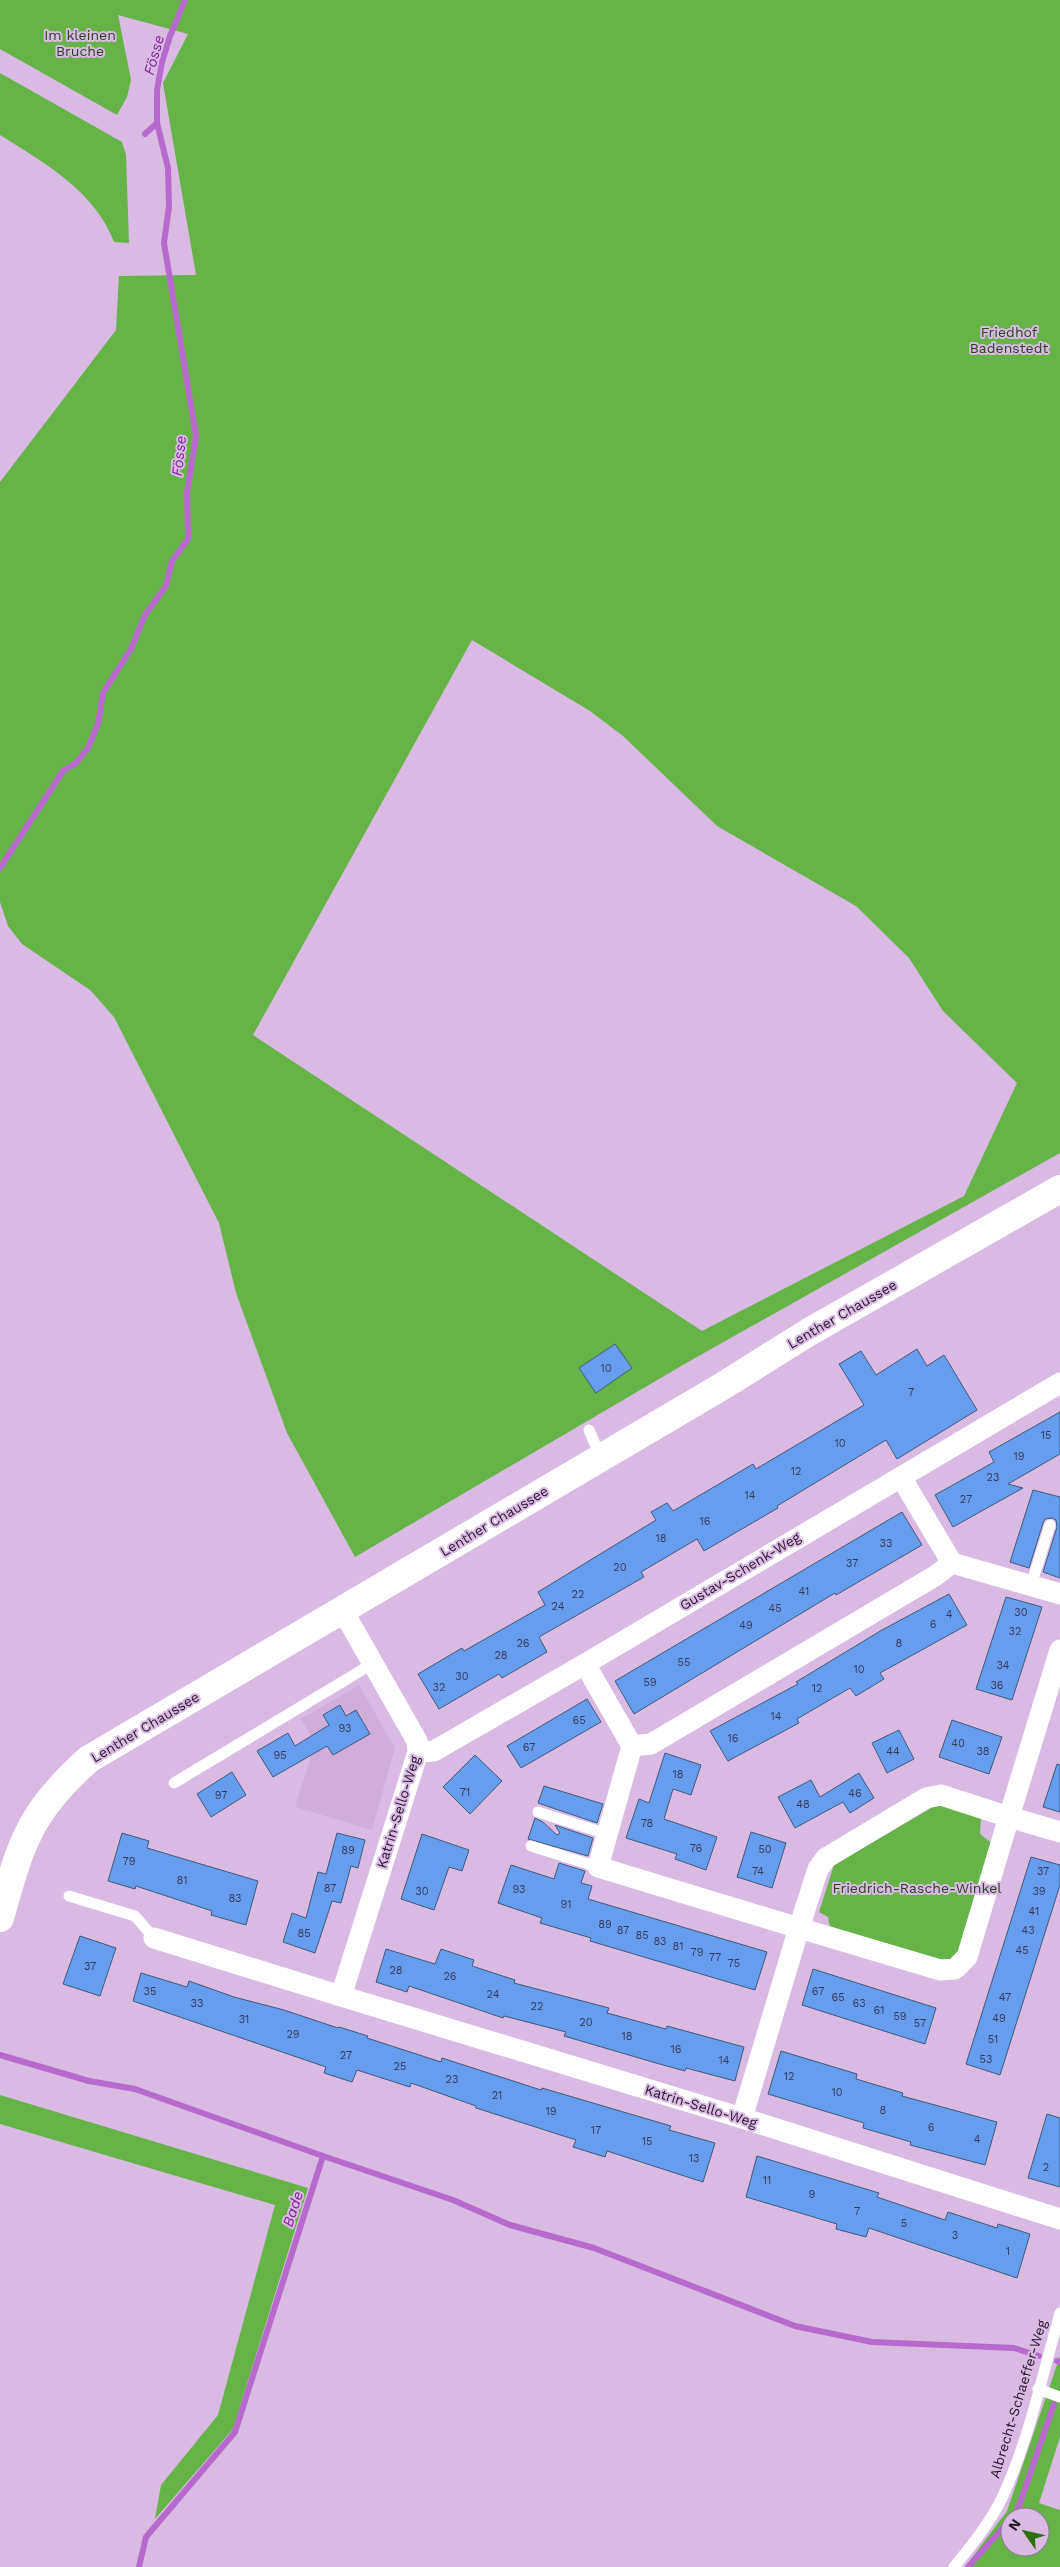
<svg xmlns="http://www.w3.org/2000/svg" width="1060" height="2567" font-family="'Work Sans',sans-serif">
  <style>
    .built { fill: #d0aedc }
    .green { fill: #66b348; fill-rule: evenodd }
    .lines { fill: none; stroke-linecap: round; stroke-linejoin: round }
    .stream { stroke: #b769ce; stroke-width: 6 }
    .building { fill: #679ded; stroke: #41597d }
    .lane { stroke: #fff; stroke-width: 11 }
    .street { stroke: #fff; stroke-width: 21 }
    .secondary { stroke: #fff; stroke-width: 28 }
    .labels { text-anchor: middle; stroke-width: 4; stroke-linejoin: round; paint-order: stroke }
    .number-label { font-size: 11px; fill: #363a59 }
    .park-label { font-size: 14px; fill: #26451a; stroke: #d9bae3 }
    .street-label { font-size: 14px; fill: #251928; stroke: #d9bae3 }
    .water-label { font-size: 15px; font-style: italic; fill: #821f9b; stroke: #d9bae3 }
  </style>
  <rect width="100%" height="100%" fill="#d9bae3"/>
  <polygon class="built" points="359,1685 395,1748 372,1830 295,1807 315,1743 301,1719"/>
  <g class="green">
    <path d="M0 0H1060V1153L688 1362 355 1557 287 1433 236 1293 219 1223 114 1017 90 990 22 944 8 926 0 902V482L116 330 119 276 196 275 163 83 188 34 118 15 131 80 127 97 117 115 0 49ZM472 640 590 711 623 736 717 826 856 906 909 958 943 1011 1017 1083 964 1196 702 1331 253 1035Z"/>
    <path d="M0 73 122 142 126 155 129 243 114 242C95 191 43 162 0 135Z"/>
    <polygon points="938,1804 981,1818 980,1834 994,1845 963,1951 950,1962 830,1927 828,1917 819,1912 834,1865"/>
    <polygon points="0,2095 308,2188 233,2429 155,2519 161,2485 218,2415 275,2205 0,2124"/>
    <path d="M1060 2356V2437L1039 2503 1060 2510V2567H965L1007 2511ZM1010 2517H1040V2547H1010Z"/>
  </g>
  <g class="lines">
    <g class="stream">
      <polyline points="145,134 157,123"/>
      <polyline points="0,868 63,771 76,763 88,748 98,724 103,693 131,649 145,615 166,586 172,561 188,539 187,493 196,436 164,243 169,206 168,168 157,123 157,90 162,62 170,36 185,0"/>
      <polyline points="0,2055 89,2081 135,2089 323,2156 235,2432 146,2537 139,2567"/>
      <polyline points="323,2156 453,2200 510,2225 594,2248 795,2326 872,2342 1014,2348 1039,2356"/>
      <polyline points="1057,2361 1060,2362"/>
      <polyline points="1012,2517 1017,2512 1054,2404"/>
      <polyline points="968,2567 1010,2520"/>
    </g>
  </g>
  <g class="building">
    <polygon points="615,1344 632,1368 596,1393 579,1368"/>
    <polygon points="917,1349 927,1366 944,1355 977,1410 897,1459 886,1440 777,1506 778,1508 704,1551 697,1539 641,1572 644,1577 539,1637 547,1652 502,1678 499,1674 439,1709 418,1674 462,1648 464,1651 545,1605 538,1592 656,1520 651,1512 667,1503 673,1511 753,1464 756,1469 864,1405 839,1364 861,1351 876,1375"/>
    <polygon points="1060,1412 1060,1454 1008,1484 1023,1488 953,1527 935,1495 994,1462 989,1452"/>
    <polygon points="1033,1490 1060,1497 1060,1578 1043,1572 1057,1527 1056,1520 1052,1518 1045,1519 1043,1523 1029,1568 1010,1562"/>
    <polygon points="902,1512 922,1545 836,1595 835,1593 634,1714 615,1681"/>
    <polygon points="949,1594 967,1625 880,1673 884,1679 856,1696 850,1688 797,1719 799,1723 728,1761 710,1731 798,1684 796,1682 882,1630"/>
    <polygon points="1006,1597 1042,1607 1012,1700 976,1689"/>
    <polygon points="587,1699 601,1722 521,1768 507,1746"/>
    <polygon points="340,1705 346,1716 356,1710 370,1734 333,1755 327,1746 273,1777 257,1751 288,1733 295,1746 329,1725 323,1715"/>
    <polygon points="952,1720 1002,1737 989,1774 939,1757"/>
    <polygon points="899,1730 914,1759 887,1773 872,1743"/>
    <polygon points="665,1753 701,1765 691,1795 673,1789 664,1819 717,1837 706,1870 675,1859 677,1854 626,1838 639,1799 649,1803"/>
    <polygon points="475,1755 502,1781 470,1814 443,1787"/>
    <polygon points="1057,1764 1060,1765 1060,1812 1043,1807"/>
    <polygon points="232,1772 246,1795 211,1817 197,1794"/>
    <polygon points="859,1773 874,1798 850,1813 843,1802 795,1828 778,1797 811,1780 820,1797"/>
    <polygon points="544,1786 603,1804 597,1823 538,1803"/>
    <polygon points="535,1818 543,1822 557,1835 560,1833 555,1825 593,1838 588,1856 528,1839"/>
    <polygon points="751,1832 786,1843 772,1888 737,1877"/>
    <polygon points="122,1833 149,1841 147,1848 258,1881 246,1925 211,1915 212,1911 136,1886 135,1889 108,1881"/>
    <polygon points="337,1833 365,1840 358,1868 351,1866 341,1903 332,1901 315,1953 283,1942 292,1913 306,1918 318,1872 326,1874"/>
    <polygon points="422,1834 469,1850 462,1871 449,1867 434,1910 401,1899"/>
    <polygon points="1031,1857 1060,1865 1060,1885 1000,2075 966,2064"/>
    <polygon points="559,1863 585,1871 581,1883 592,1886 588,1899 767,1952 755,1990 590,1941 591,1938 540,1923 542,1918 498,1903 511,1865 554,1879"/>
    <polygon points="80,1936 116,1948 100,1996 63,1984"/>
    <polygon points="386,1949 435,1964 441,1949 474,1960 472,1966 515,1980 514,1983 609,2008 607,2013 666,2029 667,2026 744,2047 735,2081 686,2068 685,2071 656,2063 564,2036 566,2032 504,2016 503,2018 409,1986 407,1992 376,1982"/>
    <polygon points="813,1969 936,2008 925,2044 802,2005"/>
    <polygon points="141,1973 187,1987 189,1981 234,1997 284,2010 338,2028 339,2027 368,2036 367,2038 441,2062 442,2058 541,2090 542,2088 671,2126 669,2130 715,2143 703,2182 607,2151 605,2157 573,2147 576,2140 476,2108 476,2106 411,2083 410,2087 357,2070 352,2082 324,2073 326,2067 133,2001"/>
    <polygon points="781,2051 857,2074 856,2079 903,2093 902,2096 997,2122 985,2165 910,2145 911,2142 863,2128 864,2123 768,2094"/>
    <polygon points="1047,2114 1060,2118 1060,2187 1028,2178"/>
    <polygon points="757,2156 879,2193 877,2197 945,2220 948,2212 997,2228 998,2224 1030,2234 1017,2278 869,2228 866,2237 836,2229 837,2224 746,2197"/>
  </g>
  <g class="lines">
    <g class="lane">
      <polyline points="589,1430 601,1458"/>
      <polyline points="1031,1585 1050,1525"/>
      <polyline points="174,1783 372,1664"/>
      <polyline points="538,1812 607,1834"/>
      <polyline points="531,1846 598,1867"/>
      <polyline points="69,1896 135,1916 154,1938"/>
      <polyline points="1038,2389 1060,2397"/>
      <path d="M954 2567C971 2546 990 2523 1002 2498 1028 2443 1043 2373 1060 2313"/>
    </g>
    <g class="street">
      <polyline points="901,1477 952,1563 1060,1594"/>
      <polyline points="343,1611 417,1741 418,1752 341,1996 742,2118 1060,2219"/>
      <polyline points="1060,1650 1009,1817 1060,1832"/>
      <polyline points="585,1664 632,1746 598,1867 799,1928 818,1869 826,1858 926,1798 941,1795 1009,1817 967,1957 955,1969 940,1970 799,1928 742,2118"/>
      <polyline points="632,1746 651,1744 935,1576 952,1563"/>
      <polyline points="418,1752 434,1751 585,1664 1060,1383"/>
      <polyline points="154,1938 341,1996"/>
    </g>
    <path class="secondary" d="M0 1918C21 1843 29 1812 89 1759L721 1387 809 1332 1060 1189"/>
  </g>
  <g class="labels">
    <g class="number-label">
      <text x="606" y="1372">10</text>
      <text x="911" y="1396">7</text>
      <text x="1046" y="1439">15</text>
      <text x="840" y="1447">10</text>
      <text x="1019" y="1460">19</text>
      <text x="796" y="1475">12</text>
      <text x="993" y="1481">23</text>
      <text x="750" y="1499">14</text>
      <text x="966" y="1503">27</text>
      <text x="705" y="1525">16</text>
      <text x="661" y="1542">18</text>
      <text x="886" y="1547">33</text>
      <text x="852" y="1567">37</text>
      <text x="620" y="1571">20</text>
      <text x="804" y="1595">41</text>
      <text x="578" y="1598">22</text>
      <text x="558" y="1610">24</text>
      <text x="775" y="1612">45</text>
      <text x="1021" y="1616">30</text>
      <text x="949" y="1618">4</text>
      <text x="933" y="1628">6</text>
      <text x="746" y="1629">49</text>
      <text x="1015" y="1635">32</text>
      <text x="523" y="1647">26</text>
      <text x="899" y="1647">8</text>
      <text x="501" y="1659">28</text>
      <text x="684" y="1666">55</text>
      <text x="1003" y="1669">34</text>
      <text x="859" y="1673">10</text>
      <text x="462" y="1680">30</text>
      <text x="650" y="1686">59</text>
      <text x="997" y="1689">36</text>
      <text x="439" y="1691">32</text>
      <text x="817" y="1692">12</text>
      <text x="776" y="1720">14</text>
      <text x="579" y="1724">65</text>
      <text x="345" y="1732">93</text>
      <text x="733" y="1742">16</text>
      <text x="958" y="1747">40</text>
      <text x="529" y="1751">67</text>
      <text x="893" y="1755">44</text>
      <text x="983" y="1755">38</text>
      <text x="280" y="1759">95</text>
      <text x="678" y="1778">18</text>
      <text x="465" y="1796">71</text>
      <text x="855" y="1797">46</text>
      <text x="221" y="1799">97</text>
      <text x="803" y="1808">48</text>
      <text x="647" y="1827">78</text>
      <text x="696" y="1852">76</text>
      <text x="765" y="1853">50</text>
      <text x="348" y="1854">89</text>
      <text x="129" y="1865">79</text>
      <text x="758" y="1875">74</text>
      <text x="1043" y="1875">37</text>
      <text x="182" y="1884">81</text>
      <text x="330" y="1892">87</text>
      <text x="519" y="1893">93</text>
      <text x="422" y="1895">30</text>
      <text x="1039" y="1895">39</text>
      <text x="235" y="1902">83</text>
      <text x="566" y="1908">91</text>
      <text x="1034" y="1915">41</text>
      <text x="605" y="1928">89</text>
      <text x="623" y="1934">87</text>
      <text x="1028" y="1934">43</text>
      <text x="304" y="1937">85</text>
      <text x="642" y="1939">85</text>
      <text x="660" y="1945">83</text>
      <text x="678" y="1950">81</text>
      <text x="1022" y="1954">45</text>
      <text x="697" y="1956">79</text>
      <text x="715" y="1961">77</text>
      <text x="734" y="1967">75</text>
      <text x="90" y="1970">37</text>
      <text x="396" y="1974">28</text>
      <text x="450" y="1980">26</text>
      <text x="150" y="1995">35</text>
      <text x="818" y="1995">67</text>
      <text x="493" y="1998">24</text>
      <text x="838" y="2001">65</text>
      <text x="1005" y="2001">47</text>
      <text x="197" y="2007">33</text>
      <text x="859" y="2007">63</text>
      <text x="537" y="2010">22</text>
      <text x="879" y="2014">61</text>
      <text x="900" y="2020">59</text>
      <text x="999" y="2022">49</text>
      <text x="244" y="2023">31</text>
      <text x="586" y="2026">20</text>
      <text x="920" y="2027">57</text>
      <text x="293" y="2038">29</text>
      <text x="627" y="2040">18</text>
      <text x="993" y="2043">51</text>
      <text x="676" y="2053">16</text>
      <text x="346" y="2059">27</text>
      <text x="986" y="2063">53</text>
      <text x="724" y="2064">14</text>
      <text x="400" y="2070">25</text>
      <text x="789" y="2080">12</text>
      <text x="452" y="2083">23</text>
      <text x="837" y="2096">10</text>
      <text x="497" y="2099">21</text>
      <text x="883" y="2114">8</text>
      <text x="551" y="2115">19</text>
      <text x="931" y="2131">6</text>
      <text x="596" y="2134">17</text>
      <text x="977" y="2143">4</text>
      <text x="647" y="2145">15</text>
      <text x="694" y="2162">13</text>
      <text x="1046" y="2171">2</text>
      <text x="767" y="2184">11</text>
      <text x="812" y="2198">9</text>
      <text x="857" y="2215">7</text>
      <text x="904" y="2227">5</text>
      <text x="955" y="2239">3</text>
      <text x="1008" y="2255">1</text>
    </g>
    <g class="park-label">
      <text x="80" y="40">Im kleinen<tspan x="80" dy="16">Bruche</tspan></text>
      <text x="1009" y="337">Friedhof<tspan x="1009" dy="16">Badenstedt</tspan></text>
      <text x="917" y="1893">Friedrich-Rasche-Winkel</text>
    </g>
    <g class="street-label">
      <text transform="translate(842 1314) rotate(-30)" y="5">Lenther Chaussee</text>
      <text transform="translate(494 1521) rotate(-31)" y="5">Lenther Chaussee</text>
      <text transform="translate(740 1571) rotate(-31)" y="5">Gustav-Schenk-Weg</text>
      <text transform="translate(145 1727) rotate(-31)" y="5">Lenther Chaussee</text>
      <text transform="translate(398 1812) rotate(-73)" y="5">Katrin-Sello-Weg</text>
      <text transform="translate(701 2106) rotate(17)" y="5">Katrin-Sello-Weg</text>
      <text transform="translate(1018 2399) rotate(-73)" y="5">Albrecht-Schaeffer-Weg</text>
    </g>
    <g class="water-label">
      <text transform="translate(154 55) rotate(-74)" y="5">Fösse</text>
      <text transform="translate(179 456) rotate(-84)" y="5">Fösse</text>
      <text transform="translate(293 2209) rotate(-72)" y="5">Bade</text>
    </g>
  </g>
  <g transform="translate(1025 2532) rotate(304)"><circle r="24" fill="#d9bae3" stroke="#917a98"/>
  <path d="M0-4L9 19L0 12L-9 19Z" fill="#2d6f08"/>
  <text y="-8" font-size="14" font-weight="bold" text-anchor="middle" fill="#251928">N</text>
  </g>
</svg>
